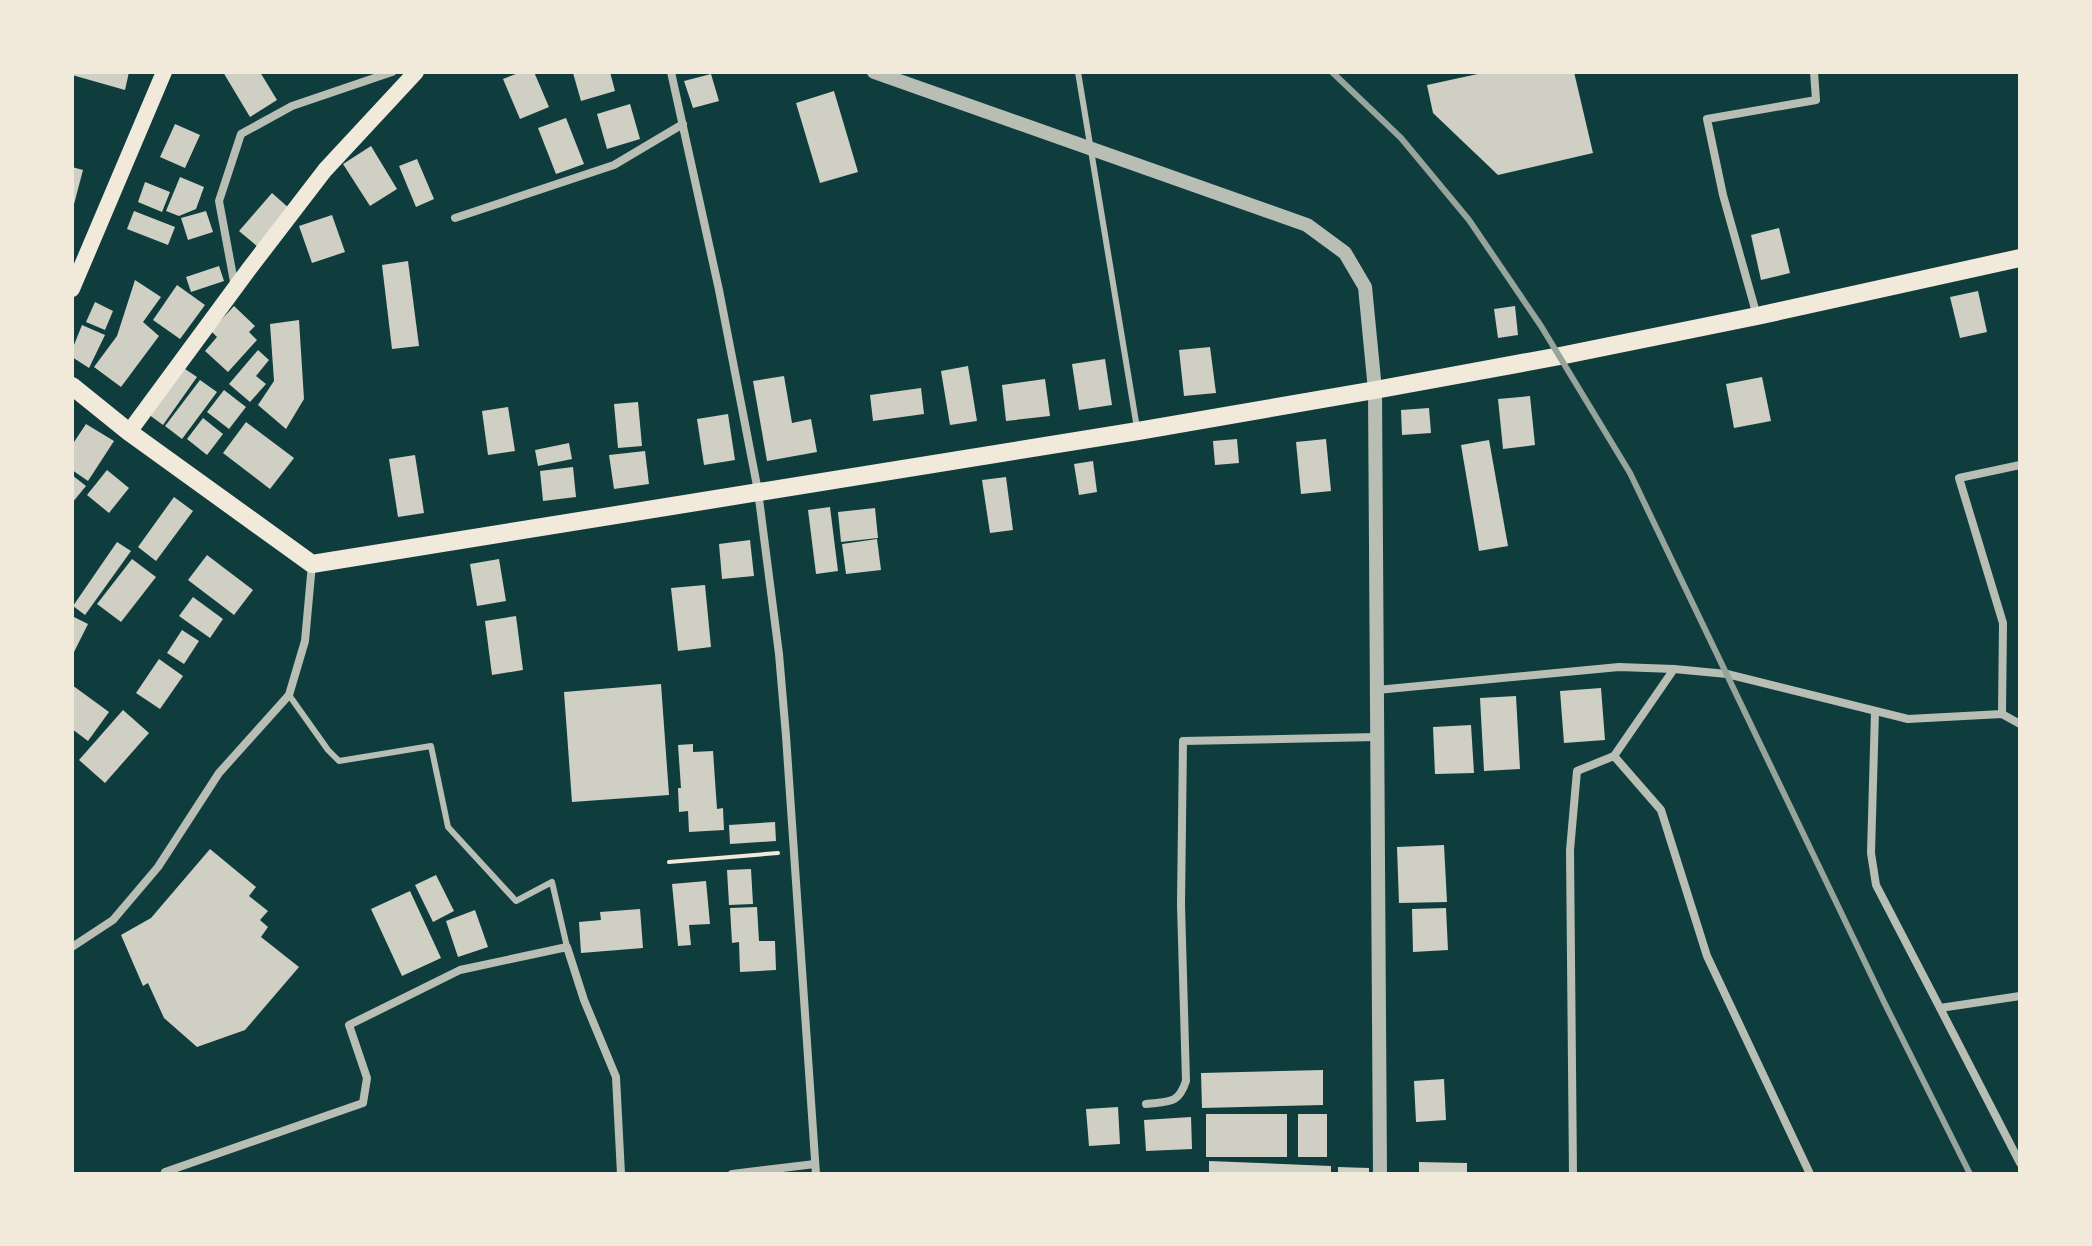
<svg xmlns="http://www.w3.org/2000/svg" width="2092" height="1246" font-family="Quicksand,sans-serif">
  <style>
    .building { fill: #cfcfc3 }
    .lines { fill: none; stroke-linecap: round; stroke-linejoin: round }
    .path { stroke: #f1e9da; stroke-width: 4 }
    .service { stroke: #b8beb3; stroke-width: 6 }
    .minor { stroke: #b8beb3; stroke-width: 8 }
    .tertiary { stroke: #b8beb3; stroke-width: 14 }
    .secondary { stroke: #f1e9da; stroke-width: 16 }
    .primary { stroke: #f1e9da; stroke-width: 18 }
    .rail { stroke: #97a49c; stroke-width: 6 }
  </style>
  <rect width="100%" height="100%" fill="#0f3d3e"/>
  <g class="building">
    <polygon points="72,72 129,72 125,90 72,75"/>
    <polygon points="223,72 260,72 277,100 250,117"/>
    <polygon points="521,72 534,72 549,107 520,119 503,79"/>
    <polygon points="610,72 615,91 581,101 573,73"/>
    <polygon points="1487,72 1574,72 1593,153 1498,175 1433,113 1427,85"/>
    <polygon points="711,74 719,101 693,108 684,81"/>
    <polygon points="834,91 858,172 820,183 796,103"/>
    <polygon points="630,104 640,139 607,149 597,114"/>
    <polygon points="566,118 584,164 556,174 538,128"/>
    <polygon points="175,124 200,135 185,168 160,157"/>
    <polygon points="371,146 397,189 370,206 343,164"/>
    <polygon points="417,159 434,199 416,207 399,166"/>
    <polygon points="72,167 83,170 73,208 72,208"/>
    <polygon points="180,177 204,187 196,209 179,216 166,211"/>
    <polygon points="145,182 170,192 162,212 138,202"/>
    <polygon points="272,193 290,209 258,247 239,231"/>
    <polygon points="134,211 175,227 168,245 127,229"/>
    <polygon points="206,211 213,232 188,240 181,218"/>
    <polygon points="332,215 345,252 312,263 299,226"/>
    <polygon points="1779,228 1790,273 1761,280 1751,235"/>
    <polygon points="408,261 419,346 392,349 382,265"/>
    <polygon points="219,266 224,281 191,292 186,277"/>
    <polygon points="135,280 161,297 143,322 159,336 121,387 94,367 117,336"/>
    <polygon points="177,285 205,305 180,339 153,320"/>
    <polygon points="1978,291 1987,332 1960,338 1950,297"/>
    <polygon points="95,302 113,311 105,330 86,322"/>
    <polygon points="234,306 255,326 249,332 257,340 228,372 205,351 217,337 211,331"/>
    <polygon points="1515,306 1518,335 1498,338 1494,309"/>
    <polygon points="299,320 304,399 286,429 258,405 274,381 270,324"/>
    <polygon points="82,325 105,335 89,368 72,357 72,350"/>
    <polygon points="1210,347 1216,393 1184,396 1179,350"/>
    <polygon points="258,350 269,360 256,376 266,384 250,402 229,384"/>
    <polygon points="1105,359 1112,405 1079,410 1072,364"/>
    <polygon points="968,366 977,421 950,425 941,371"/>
    <polygon points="182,367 197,377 163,425 148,414"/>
    <polygon points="784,376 792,423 811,419 817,452 767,461 753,381"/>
    <polygon points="1762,377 1771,421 1734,428 1726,384"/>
    <polygon points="1045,379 1050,416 1006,421 1002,385"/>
    <polygon points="200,380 217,392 182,439 165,426"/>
    <polygon points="921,388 924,414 873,421 870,395"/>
    <polygon points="224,390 246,407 229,429 207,412"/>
    <polygon points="1530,396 1535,445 1503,449 1498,399"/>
    <polygon points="638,402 642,446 618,448 614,404"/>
    <polygon points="508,407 515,451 488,455 482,411"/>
    <polygon points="1429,408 1431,433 1402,435 1401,410"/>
    <polygon points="728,414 735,460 704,465 697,419"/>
    <polygon points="203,418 223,434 207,455 187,439"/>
    <polygon points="246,422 294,458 270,489 223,453"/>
    <polygon points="86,424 114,441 88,481 72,470 72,445"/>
    <polygon points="1237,439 1239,463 1215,465 1213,441"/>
    <polygon points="1326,439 1331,491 1301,494 1296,442"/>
    <polygon points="1489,440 1508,546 1479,551 1461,445"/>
    <polygon points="569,443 572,459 538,466 535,450"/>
    <polygon points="645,451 649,484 614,489 609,455"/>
    <polygon points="415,455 424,513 398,517 389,459"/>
    <polygon points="1093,461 1097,492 1079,495 1074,464"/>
    <polygon points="573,467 576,497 543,501 540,471"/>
    <polygon points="107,470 129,488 109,513 87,495"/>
    <polygon points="72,475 86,486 72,503"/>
    <polygon points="1006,477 1013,530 990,533 982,480"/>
    <polygon points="174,497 193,511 156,561 138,547"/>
    <polygon points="830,507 838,571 816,574 808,510"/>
    <polygon points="875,508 878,538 841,542 838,512"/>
    <polygon points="877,539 881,570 846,574 842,544"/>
    <polygon points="750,540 754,576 722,579 719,544"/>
    <polygon points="117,542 131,551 85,615 73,606"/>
    <polygon points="207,555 253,590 234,615 188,580"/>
    <polygon points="132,559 156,577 121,622 97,604"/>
    <polygon points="499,559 506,601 477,606 470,564"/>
    <polygon points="705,585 711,647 678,651 671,588"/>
    <polygon points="193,597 223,619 210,638 179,616"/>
    <polygon points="72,616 88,624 72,656"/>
    <polygon points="516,616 523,670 492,675 485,621"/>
    <polygon points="182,630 199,641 184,664 167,653"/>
    <polygon points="159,659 183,676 160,709 136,693"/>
    <polygon points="661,684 669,795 572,802 564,692"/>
    <polygon points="72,685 109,712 88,741 72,729"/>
    <polygon points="1601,688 1605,740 1564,743 1560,691"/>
    <polygon points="1516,696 1520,769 1484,771 1480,698"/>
    <polygon points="123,710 149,733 105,783 79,760"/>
    <polygon points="1471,725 1474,773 1435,774 1433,727"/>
    <polygon points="693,744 693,752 713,751 717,809 723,808 724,830 689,832 688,811 679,812 678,788 681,788 678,745"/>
    <polygon points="775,822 776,841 730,844 729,825"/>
    <polygon points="1444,845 1447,902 1399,903 1397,847"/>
    <polygon points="210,849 256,887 249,896 268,911 260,920 268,927 261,937 299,967 245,1030 197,1047 164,1018 148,983 143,986 121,935 151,918"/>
    <polygon points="751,869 753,904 729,905 727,870"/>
    <polygon points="436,875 454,911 433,922 415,885"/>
    <polygon points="706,881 710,924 689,925 691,945 678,946 672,884"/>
    <polygon points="410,891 441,958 402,976 371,909"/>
    <polygon points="757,907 759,941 775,941 776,970 740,972 739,942 732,943 730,908"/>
    <polygon points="1446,908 1448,950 1413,952 1412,909"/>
    <polygon points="640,909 643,948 581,953 579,922 601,920 600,912"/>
    <polygon points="475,910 488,947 458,957 446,921"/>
    <polygon points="1323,1070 1323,1105 1202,1108 1201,1073"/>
    <polygon points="1444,1079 1446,1120 1416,1122 1414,1081"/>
    <polygon points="1118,1107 1120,1144 1089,1146 1086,1109"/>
    <rect x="1206" y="1114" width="81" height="43"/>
    <rect x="1298" y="1114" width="29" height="43"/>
    <polygon points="1191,1117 1192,1149 1146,1151 1144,1120"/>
    <polygon points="1209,1161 1331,1166 1331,1174 1209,1174"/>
    <polygon points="1419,1162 1467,1163 1467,1174 1419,1174"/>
    <polygon points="1338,1167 1369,1168 1369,1174 1338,1174"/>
  </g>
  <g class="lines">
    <polyline class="path" points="669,862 778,853"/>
    <g class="service">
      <polyline points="1078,72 1137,428"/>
      <polyline points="289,695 328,750 339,761 431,746 448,827 516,901 552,882 567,947"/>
    </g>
    <g class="minor">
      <polyline points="671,72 719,290 758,491 779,654 786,736 816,1174"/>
      <polyline points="455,218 614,165 683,124"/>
      <polyline points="235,287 219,201 241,134 292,106 392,72"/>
      <polyline points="1757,316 1723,195 1707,119 1816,100 1814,72"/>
      <polyline points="1377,690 1619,667 1674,669 1727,674 1908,719 2002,714 2020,724"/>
      <polyline points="1875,712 1871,853 1876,885 1940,1008"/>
      <polyline points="2002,714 2003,623 1959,478 2020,465"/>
      <polyline points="1614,756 1661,810 1707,956 1810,1174"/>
      <polyline points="72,947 113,920 158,867 219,773 289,695 305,641 312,564"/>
      <polyline points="2020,996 1940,1008 2020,1163"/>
      <path d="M1146 1104C1169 1101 1178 1105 1186 1081L1181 905 1183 741 1377 737"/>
      <polyline points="165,1172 363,1103 367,1078 349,1025 460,970 567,947 584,1000 616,1077 621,1174"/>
      <polyline points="732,1174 815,1164"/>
      <polyline points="1573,1174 1570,850 1577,771 1614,756 1674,669"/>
    </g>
    <polyline class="tertiary" points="874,72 1307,225 1345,253 1365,287 1375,390 1380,1174"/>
    <g class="secondary">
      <polyline points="72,289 164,72"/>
      <polyline points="129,432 249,269 325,170 416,72"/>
    </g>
    <polyline class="primary" points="72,386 129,432 312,564 1138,431 1375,390 1560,356 1757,316 2020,258"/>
    <polyline class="rail" points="1332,72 1401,138 1469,220 1541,326 1630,473 1885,1004 1970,1174"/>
  </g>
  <rect width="2092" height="1246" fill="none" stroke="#f1e9da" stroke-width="148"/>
</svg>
